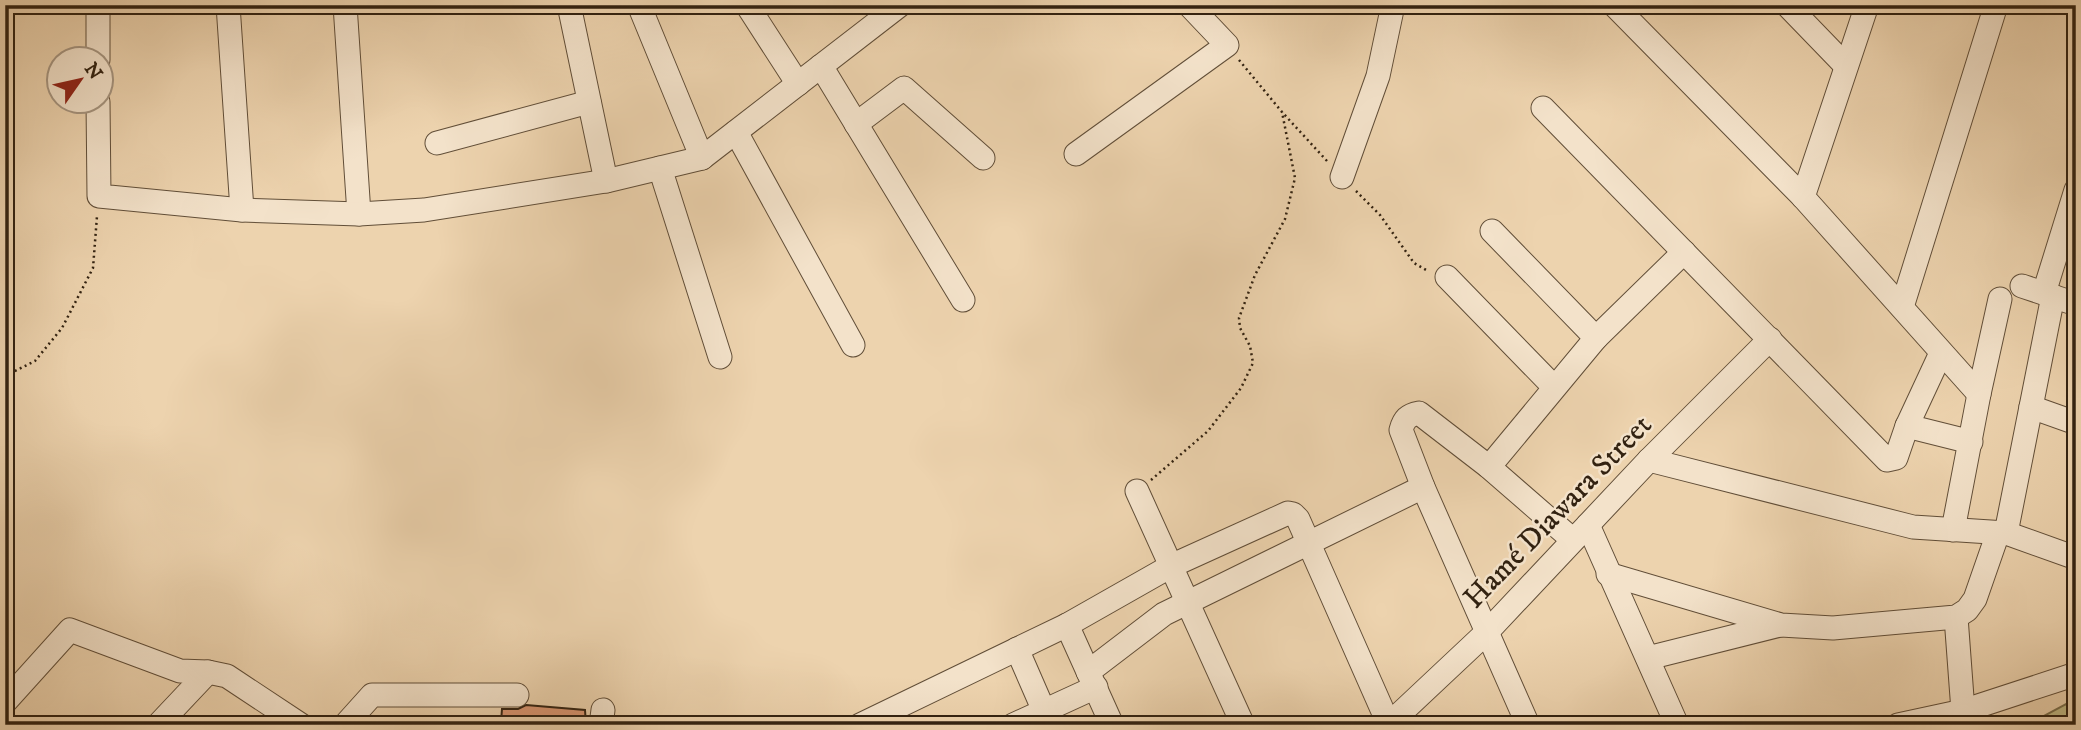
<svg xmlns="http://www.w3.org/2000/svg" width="2081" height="730" font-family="'IM FELL DW Pica',serif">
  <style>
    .green { fill: #c0ba85; stroke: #796e4b; stroke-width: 2 }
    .building { fill: #da9672; stroke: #322211; stroke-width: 2 }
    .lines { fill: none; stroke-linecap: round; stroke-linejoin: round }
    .minor-casing { stroke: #614e38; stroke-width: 25 }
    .path { stroke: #322211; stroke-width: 2.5; stroke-dasharray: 2 3.5; stroke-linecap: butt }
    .minor { stroke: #f3e2ca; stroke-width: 23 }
    .labels { text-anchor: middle; stroke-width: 5; stroke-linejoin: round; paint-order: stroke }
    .street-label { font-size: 30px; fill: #322211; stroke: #f3e2ca }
  </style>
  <rect width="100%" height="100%" fill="#edd3ae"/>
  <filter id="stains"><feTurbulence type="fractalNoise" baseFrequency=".00286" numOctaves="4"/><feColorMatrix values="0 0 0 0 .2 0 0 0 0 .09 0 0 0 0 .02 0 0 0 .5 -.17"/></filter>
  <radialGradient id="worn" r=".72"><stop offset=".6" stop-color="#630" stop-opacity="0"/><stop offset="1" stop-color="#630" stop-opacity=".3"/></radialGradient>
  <polygon class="green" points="2066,704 2076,721 2076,725 2027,725"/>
  <polygon class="building" points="526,705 585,710 586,725 501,722 502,709 518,709"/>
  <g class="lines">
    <g class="minor-casing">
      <g id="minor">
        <polyline points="98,5 98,60"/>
        <polyline points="228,5 242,210"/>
        <polyline points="345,5 359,214"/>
        <polyline points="569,5 606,181"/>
        <polyline points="639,5 702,158"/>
        <polyline points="747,5 798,84"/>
        <polyline points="1614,5 1803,197 1979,394"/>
        <polyline points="1787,5 1846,66"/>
        <polyline points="821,66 963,300"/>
        <polyline points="98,102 99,196 242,210 359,214 424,210 606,181 702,158 900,5"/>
        <polyline points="1543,108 1887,460 1896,458 1907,426 1941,353"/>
        <polyline points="856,124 904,88 983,158"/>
        <polyline points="736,132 853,345"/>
        <polyline points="437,143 589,102"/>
        <polyline points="1076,154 1227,45 1189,5"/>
        <polyline points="660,168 720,357"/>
        <polyline points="1342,177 1378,76 1393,5"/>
        <polyline points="1803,197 1867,5"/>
        <polyline points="1492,231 1596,338"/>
        <polyline points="1447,277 1554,387"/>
        <polyline points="2022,286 2076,304"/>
        <polyline points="2044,293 2076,190"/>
        <polyline points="1902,307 1996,5"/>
        <polyline points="2031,407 2076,423"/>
        <polyline points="1907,426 1971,442"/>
        <polyline points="1649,460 1913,527 2006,533 2076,558"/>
        <polyline points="1489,467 1596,338 1684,252"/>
        <polyline points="1137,491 1243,725"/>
        <polyline points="1588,525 1677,725"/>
        <polyline points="1953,530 1979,394 2000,299"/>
        <polyline points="2006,533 2053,296"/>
        <polyline points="1608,574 1781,625 1833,628 1956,617 1967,610 1975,599 1998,533"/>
        <polyline points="1956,617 1963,711"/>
        <polyline points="1067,625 1112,725"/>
        <polyline points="1017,649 1044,711"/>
        <polyline points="1648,658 1780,625"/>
        <polyline points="1088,672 1164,614 1423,487"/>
        <polyline points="5,702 70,630 180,671 208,672 227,676 301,725"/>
        <polyline points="158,725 208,672"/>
        <polyline points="345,725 372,695 517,695"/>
        <polyline points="601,725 603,710"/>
        <polyline points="860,725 1067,625 1171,566 1288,513 1293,514 1298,519 1389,725"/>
        <polyline points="1013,725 1096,687"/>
        <polyline points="1388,725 1487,632 1649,460 1770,339"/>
        <path d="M1528 725 1423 487 1401 430C1404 419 1408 415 1419 413L1489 467 1573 540"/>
        <polyline points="1898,725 1963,711 2076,674"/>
      </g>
    </g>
    <g class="path">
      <polyline points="1239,60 1282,112 1327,161"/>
      <polyline points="1356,191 1380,215 1414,263 1428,271"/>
      <polyline points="5,376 35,361 62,328 93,268 97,216"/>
      <polyline points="1151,480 1208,431 1241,388 1253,363 1250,346 1240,328 1239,318 1255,275 1285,219 1295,178 1282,112"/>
    </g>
    <use href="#minor" class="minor"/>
  </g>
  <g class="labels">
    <g class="street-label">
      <text transform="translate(1557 511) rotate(-46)" y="10">Hamé Diawara Street</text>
    </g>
  </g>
  <rect width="2081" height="730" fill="none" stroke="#edd3ae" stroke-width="28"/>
  <rect x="7" y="7" width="2067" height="716" fill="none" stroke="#322211" stroke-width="3.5"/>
  <rect x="14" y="14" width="2053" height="702" fill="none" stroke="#322211" stroke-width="2"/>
  <g transform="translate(80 80) rotate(56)"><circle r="33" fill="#f3e2ca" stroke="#a69580" stroke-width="2"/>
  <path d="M0-5L12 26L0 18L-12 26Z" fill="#8f2418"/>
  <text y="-10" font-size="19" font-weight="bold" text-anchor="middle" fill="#322211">N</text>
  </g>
  <rect width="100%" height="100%" filter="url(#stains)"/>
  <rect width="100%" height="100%" fill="url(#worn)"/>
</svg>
